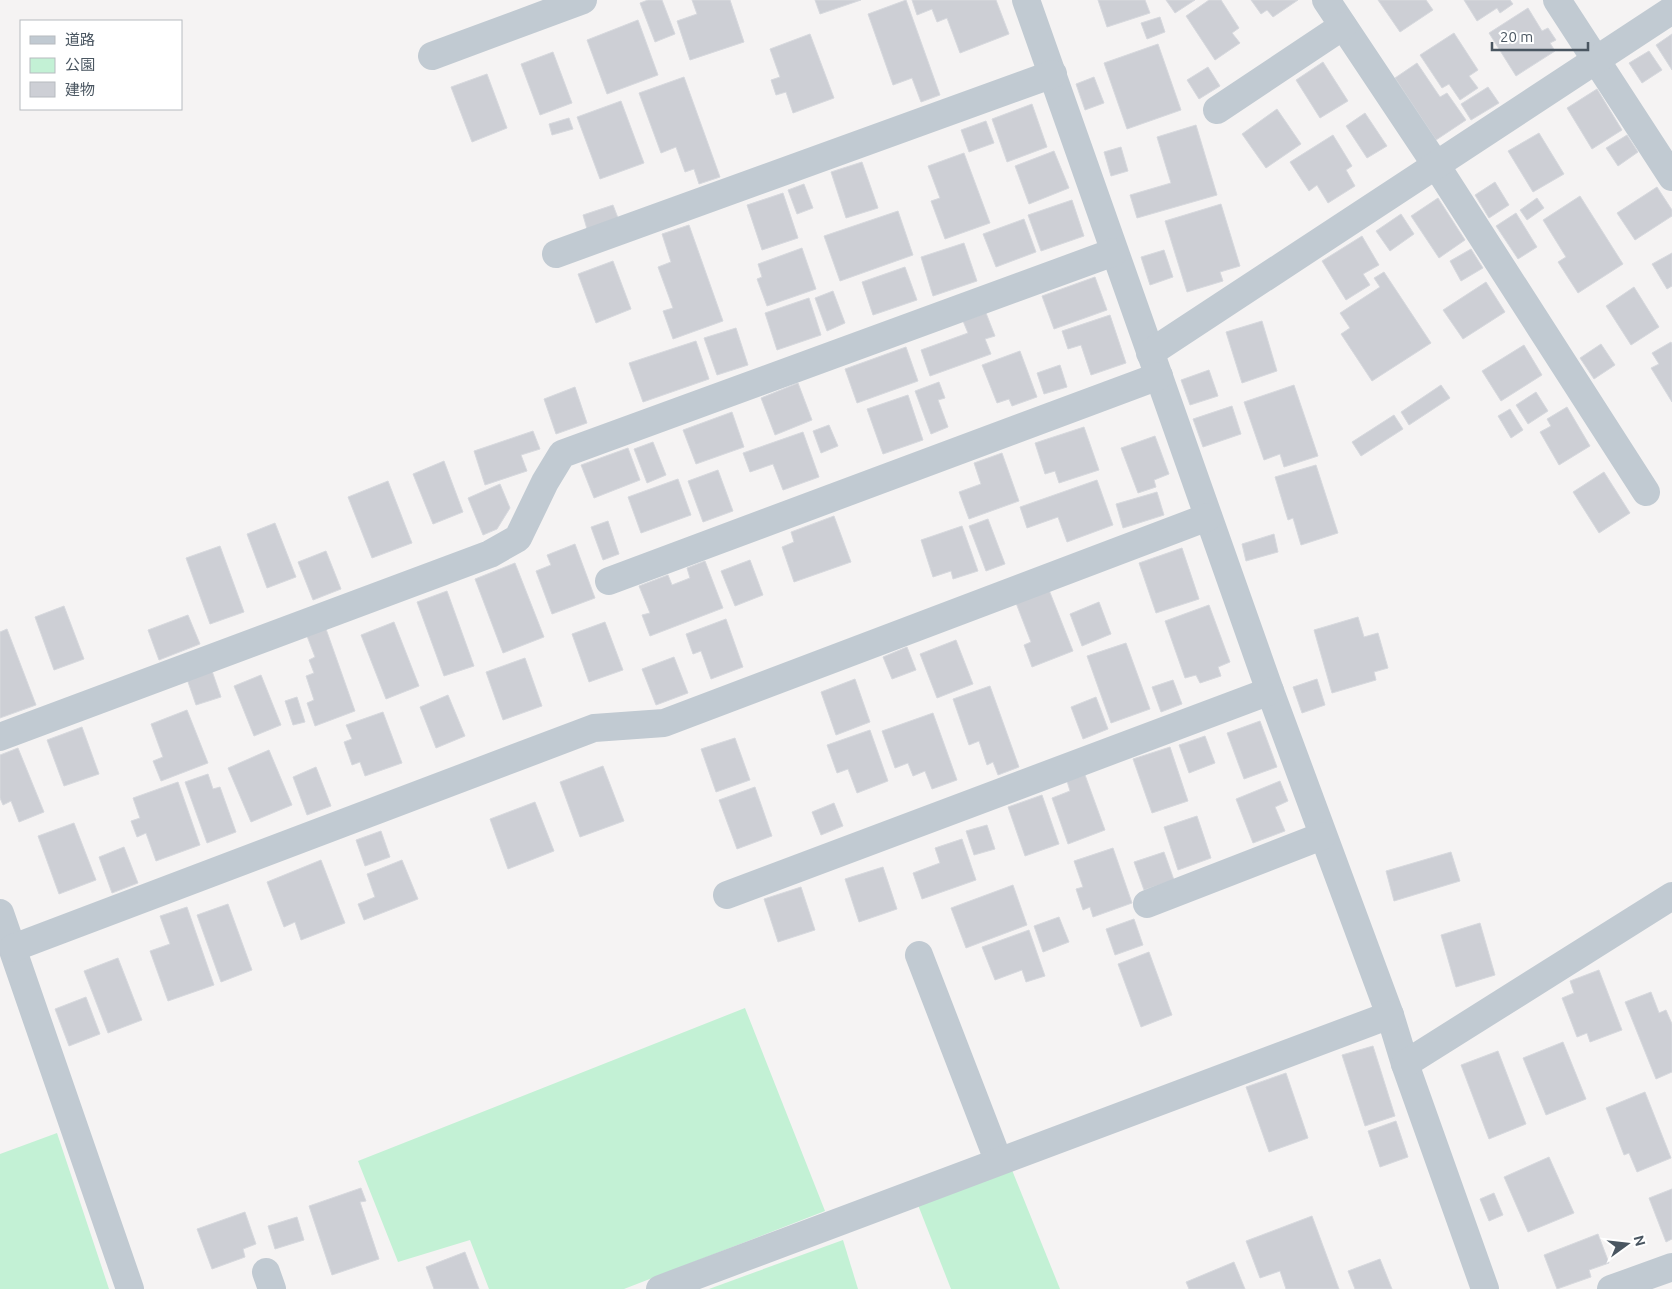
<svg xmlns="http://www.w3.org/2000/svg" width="1672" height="1289" font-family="Ubuntu,'Noto Sans JP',sans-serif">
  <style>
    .green { fill: #c3f1d5 }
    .building { fill: #cdcfd5; stroke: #d7d9de }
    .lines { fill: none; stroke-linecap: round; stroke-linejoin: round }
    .minor { stroke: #c1cad2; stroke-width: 28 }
  </style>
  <rect width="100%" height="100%" fill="#f5f3f3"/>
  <g class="green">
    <polygon points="745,1008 825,1211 624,1289 489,1289 470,1240 398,1262 358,1161"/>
    <polygon points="57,1133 109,1289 0,1289 0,1154"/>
    <polygon points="1012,1170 1060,1289 951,1289 918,1205"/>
    <polygon points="843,1240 858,1289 709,1289"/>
  </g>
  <g class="building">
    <polygon points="648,0 662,0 675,34 655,42 640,3"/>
    <polygon points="692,0 730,0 744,42 690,60 677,21 697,14"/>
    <polygon points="815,0 861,0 820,14"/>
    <polygon points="906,0 940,95 921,102 912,78 893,85 868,14"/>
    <polygon points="912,0 996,0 1009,34 960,53 947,18 937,22 932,9 917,15"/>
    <polygon points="1098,0 1145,0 1150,13 1107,27"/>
    <polygon points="1166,0 1195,0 1175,13"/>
    <polygon points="1209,0 1221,0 1239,28 1232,33 1240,43 1215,60 1186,16"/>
    <polygon points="1251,0 1298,0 1273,17 1267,10 1261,14"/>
    <polygon points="1378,0 1426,0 1433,10 1400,32"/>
    <polygon points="1464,0 1510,0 1513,4 1500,13 1497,8 1477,21"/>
    <polygon points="1528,8 1542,31 1548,28 1556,40 1550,43 1555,51 1516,76 1489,33"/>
    <polygon points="1160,17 1165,32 1147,39 1141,23"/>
    <polygon points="638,20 658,75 607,94 587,40"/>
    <polygon points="1454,33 1478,70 1469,76 1478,88 1460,100 1449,84 1442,88 1420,55"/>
    <polygon points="810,34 834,98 793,113 786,92 776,95 771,80 780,77 770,49"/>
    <polygon points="1672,34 1672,70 1656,45"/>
    <polygon points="1158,44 1181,110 1127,129 1104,63"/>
    <polygon points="1649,51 1662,70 1642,83 1629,63"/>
    <polygon points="553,52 572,103 540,115 521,64"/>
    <polygon points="1323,62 1348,101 1320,118 1296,80"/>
    <polygon points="1417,63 1440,97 1447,93 1466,120 1436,140 1395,78"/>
    <polygon points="1208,67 1220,86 1199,99 1187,80"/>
    <polygon points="487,74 507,128 472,142 451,87"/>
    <polygon points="684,77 720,177 699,184 694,169 685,172 676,147 661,153 639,93"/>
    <polygon points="1094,77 1104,103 1085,110 1076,84"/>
    <polygon points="1488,87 1499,103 1471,120 1461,104"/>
    <polygon points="1597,89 1622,130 1592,149 1567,108"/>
    <polygon points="621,101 644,163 600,179 577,117"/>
    <polygon points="1032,104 1047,147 1007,162 992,119"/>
    <polygon points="1277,109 1301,144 1266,168 1242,134"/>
    <polygon points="1365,113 1387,146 1367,158 1346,126"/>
    <polygon points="569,118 573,129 552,135 549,124"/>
    <polygon points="986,121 994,143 969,152 961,130"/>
    <polygon points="1196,125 1217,195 1137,218 1130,195 1171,183 1157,137"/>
    <polygon points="1539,133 1564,174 1533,192 1508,151"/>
    <polygon points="1333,135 1352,166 1346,170 1355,186 1328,203 1317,185 1309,191 1290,162"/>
    <polygon points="1627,135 1638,152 1618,166 1606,148"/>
    <polygon points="1121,147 1128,171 1111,176 1104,152"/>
    <polygon points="1054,151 1069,188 1029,204 1015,166"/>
    <polygon points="964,153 990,223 945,239 931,201 940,198 928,166"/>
    <polygon points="862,162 878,208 846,218 831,172"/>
    <polygon points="1495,182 1509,205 1489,218 1475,195"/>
    <polygon points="804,184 813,208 797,214 788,190"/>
    <polygon points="1657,187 1672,210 1672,216 1635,240 1617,213"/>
    <polygon points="783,193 798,238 762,250 747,205"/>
    <polygon points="1580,196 1623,264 1578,293 1558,262 1566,257 1543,220"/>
    <polygon points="1438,198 1465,240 1439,258 1411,216"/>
    <polygon points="1537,198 1544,208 1527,220 1520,210"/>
    <polygon points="1072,200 1084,236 1041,251 1028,215"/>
    <polygon points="1221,204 1240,266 1220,272 1223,281 1187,292 1165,221"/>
    <polygon points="613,205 618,218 587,229 583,215"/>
    <polygon points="898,211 913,255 840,281 824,236"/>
    <polygon points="1516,213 1537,247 1518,259 1496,226"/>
    <polygon points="1401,214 1414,234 1390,251 1376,231"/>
    <polygon points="1024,219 1036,252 996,267 983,234"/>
    <polygon points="689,225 723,321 673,339 663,311 673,308 658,267 671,262 662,234"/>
    <polygon points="1362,236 1379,265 1363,274 1370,285 1346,300 1322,261"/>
    <polygon points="964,243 977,281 933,296 921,257"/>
    <polygon points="802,248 816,289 767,306 757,279 762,277 758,264"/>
    <polygon points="1471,249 1483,268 1461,281 1450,261"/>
    <polygon points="1164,250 1173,277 1150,285 1141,257"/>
    <polygon points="1672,253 1672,286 1667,289 1652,264"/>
    <polygon points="613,261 631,309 596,323 578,274"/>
    <polygon points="905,267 917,300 873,315 862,282"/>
    <polygon points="1384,272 1431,343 1372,381 1341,334 1350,328 1340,313 1380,287 1374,278"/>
    <polygon points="1095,277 1107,310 1054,329 1042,296"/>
    <polygon points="1486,282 1505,312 1463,339 1443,310"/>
    <polygon points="1634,287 1659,327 1631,345 1606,306"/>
    <polygon points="833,291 845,323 827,331 815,298"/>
    <polygon points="809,298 821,335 777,350 765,313"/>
    <polygon points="986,313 995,336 985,339 991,354 930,376 921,350 968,333 963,321"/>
    <polygon points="1110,315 1126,363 1091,375 1081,345 1068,349 1062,331"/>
    <polygon points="1262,321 1277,371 1242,383 1226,332"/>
    <polygon points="736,328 748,365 717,375 704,338"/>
    <polygon points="696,341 709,379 643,402 629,363"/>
    <polygon points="1671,342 1672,344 1672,402 1651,368 1659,364 1652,353"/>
    <polygon points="1601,344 1615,365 1594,379 1580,358"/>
    <polygon points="1524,345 1542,375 1501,401 1482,371"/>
    <polygon points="906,347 918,381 857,403 845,369"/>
    <polygon points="1020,351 1037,397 1012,406 1009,399 997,403 982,365"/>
    <polygon points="1060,365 1067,387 1044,394 1037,373"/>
    <polygon points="1209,370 1218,396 1190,405 1181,380"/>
    <polygon points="939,382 945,398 938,400 948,427 931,434 915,391"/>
    <polygon points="798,383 812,420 775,435 761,398"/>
    <polygon points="1294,385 1318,456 1284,467 1280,454 1264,460 1244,402"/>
    <polygon points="1441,385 1450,398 1409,425 1401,412"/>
    <polygon points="575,387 587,423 556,434 544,399"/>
    <polygon points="1536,392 1548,411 1528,424 1516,405"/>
    <polygon points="908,395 923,440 883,454 867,409"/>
    <polygon points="1232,406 1241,434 1203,447 1193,419"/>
    <polygon points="1567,407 1590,446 1559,465 1540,432 1551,426 1547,419"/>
    <polygon points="1510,409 1523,430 1511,438 1498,416"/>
    <polygon points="732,412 744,447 696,464 683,430"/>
    <polygon points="1394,415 1403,429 1361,456 1352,442"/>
    <polygon points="829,425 838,446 821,453 813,431"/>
    <polygon points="1084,427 1099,470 1059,483 1055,471 1045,474 1035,443"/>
    <polygon points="533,431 540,449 521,455 527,471 485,485 474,451"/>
    <polygon points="803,432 819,477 783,490 773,464 750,472 743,453"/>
    <polygon points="1155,436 1169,474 1154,480 1156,487 1138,493 1121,448"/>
    <polygon points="653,442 666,475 647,483 634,449"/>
    <polygon points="628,448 640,480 594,498 581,465"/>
    <polygon points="1002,453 1019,501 969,519 959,492 981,484 974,463"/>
    <polygon points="444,461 463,512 433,524 413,474"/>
    <polygon points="1316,465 1338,533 1301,545 1293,518 1288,520 1275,477"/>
    <polygon points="718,470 733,511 703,522 688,481"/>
    <polygon points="1604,472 1630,513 1599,533 1573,492"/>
    <polygon points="678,479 691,515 641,533 628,497"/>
    <polygon points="1097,480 1113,525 1067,542 1058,517 1027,528 1020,507"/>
    <polygon points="388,481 412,543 372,558 348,497"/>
    <polygon points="500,484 510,508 497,529 483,535 468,498"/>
    <polygon points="1157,492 1164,515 1123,528 1116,504"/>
    <polygon points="834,516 851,562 794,582 782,547 794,542 791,532"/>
    <polygon points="988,519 1005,564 986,571 969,526"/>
    <polygon points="608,521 619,554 603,560 591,527"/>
    <polygon points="275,523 296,577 267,588 247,534"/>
    <polygon points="962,526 978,571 953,579 951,571 933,577 921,540"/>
    <polygon points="1274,534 1278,552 1246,561 1242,544"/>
    <polygon points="575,544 595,598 552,614 536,571 551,565 547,555"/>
    <polygon points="220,546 244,612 210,624 186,558"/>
    <polygon points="1182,548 1199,599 1156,613 1139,563"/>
    <polygon points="326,551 341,589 313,600 298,562"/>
    <polygon points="750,560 763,595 735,606 721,571"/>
    <polygon points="705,561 723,608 650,636 642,615 650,613 639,586 668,575 672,585 690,578 687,568"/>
    <polygon points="515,563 544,637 503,653 475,579"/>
    <polygon points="1049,590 1073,651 1032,667 1024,645 1031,642 1016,603"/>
    <polygon points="447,591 474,666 444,676 417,602"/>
    <polygon points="1099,602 1111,634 1082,646 1070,614"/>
    <polygon points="1209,605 1230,662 1218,667 1221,676 1200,683 1196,675 1185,678 1165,621"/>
    <polygon points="64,606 84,659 54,670 35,617"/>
    <polygon points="188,615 200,644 159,660 148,630"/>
    <polygon points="1358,617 1364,637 1378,633 1388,668 1374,672 1376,680 1332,693 1314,630"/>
    <polygon points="726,619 743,667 711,679 701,651 693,654 686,634"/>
    <polygon points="394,622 419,686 386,699 361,635"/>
    <polygon points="605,622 623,670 589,682 572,634"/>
    <polygon points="7,629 36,705 0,718 0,632"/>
    <polygon points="326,629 355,711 315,726 307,703 314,700 306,676 314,673 309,660 315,657 307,636"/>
    <polygon points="956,640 973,684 937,698 920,654"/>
    <polygon points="1126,643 1150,709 1111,723 1087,656"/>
    <polygon points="907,647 916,670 892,679 883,657"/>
    <polygon points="674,657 688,693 656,705 642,669"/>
    <polygon points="525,658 542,706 503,720 486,672"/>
    <polygon points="212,671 221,697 196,705 187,679"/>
    <polygon points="261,675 281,725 254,736 234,686"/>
    <polygon points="855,679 870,722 836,735 821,692"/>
    <polygon points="1317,679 1325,705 1302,713 1293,687"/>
    <polygon points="1173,680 1182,704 1161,712 1152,687"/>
    <polygon points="990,686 1019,767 998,775 993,762 987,765 979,741 969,745 953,699"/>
    <polygon points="448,695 465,736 436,748 420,707"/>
    <polygon points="297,697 305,722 293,725 285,701"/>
    <polygon points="1096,697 1108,729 1083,739 1071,707"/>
    <polygon points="187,710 208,763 161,781 153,761 163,757 151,724"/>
    <polygon points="383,712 402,763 365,776 360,762 352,765 344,742 352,739 346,725"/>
    <polygon points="933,713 957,780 932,789 925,771 913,776 908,763 895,768 882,731"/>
    <polygon points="1260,721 1277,767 1244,779 1227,733"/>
    <polygon points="82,727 99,774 64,786 47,740"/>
    <polygon points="870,730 888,781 857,793 848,769 837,773 827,745"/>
    <polygon points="1205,736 1215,763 1189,773 1179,745"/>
    <polygon points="735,738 750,780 716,792 701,749"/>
    <polygon points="1170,747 1188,801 1152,813 1133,759"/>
    <polygon points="18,748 44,812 19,822 11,801 3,805 0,798 0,755"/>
    <polygon points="269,750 292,805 251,822 228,768"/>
    <polygon points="603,766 624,821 580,837 560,782"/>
    <polygon points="316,767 331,806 307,815 293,777"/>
    <polygon points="208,774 213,789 220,787 236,832 207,843 185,782"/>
    <polygon points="1085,775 1105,830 1068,844 1052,798 1070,791 1067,781"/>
    <polygon points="1280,781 1288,801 1275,807 1285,831 1253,843 1236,799"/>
    <polygon points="178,782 200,845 156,861 146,833 137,837 131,821 140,818 133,798"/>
    <polygon points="755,787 772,836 737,849 719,800"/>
    <polygon points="1042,795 1059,844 1025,856 1008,807"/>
    <polygon points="535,802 554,851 508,869 490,819"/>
    <polygon points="834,803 843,826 821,835 812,812"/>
    <polygon points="1197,816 1211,858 1178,870 1164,827"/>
    <polygon points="74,823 96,880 59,894 38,836"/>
    <polygon points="987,825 995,849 974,855 966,831"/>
    <polygon points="381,831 390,857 365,866 356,840"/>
    <polygon points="962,839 976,880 922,899 913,873 940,863 935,848"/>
    <polygon points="124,847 138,883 112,893 99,857"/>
    <polygon points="1113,848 1132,903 1093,917 1090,907 1083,910 1076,889 1083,887 1074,861"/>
    <polygon points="1164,852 1174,880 1144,890 1134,862"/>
    <polygon points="1451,852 1460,881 1394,901 1386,871"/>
    <polygon points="321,860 345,923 301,940 295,922 284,927 267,882"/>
    <polygon points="402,860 418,899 364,920 358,904 375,897 367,874"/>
    <polygon points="883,867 897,909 859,922 845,879"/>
    <polygon points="1013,885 1027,925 966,948 951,908"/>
    <polygon points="801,887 815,930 778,942 764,899"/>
    <polygon points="228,904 252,970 221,982 197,915"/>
    <polygon points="187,907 214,985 168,1001 150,951 170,944 160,916"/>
    <polygon points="1059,917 1069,942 1043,952 1034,926"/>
    <polygon points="1134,919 1143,945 1115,955 1106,929"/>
    <polygon points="1480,923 1495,975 1456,987 1441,935"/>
    <polygon points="1029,930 1045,976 1026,982 1022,970 995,980 982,947"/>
    <polygon points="1149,952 1172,1015 1141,1027 1118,964"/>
    <polygon points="118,958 142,1020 108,1033 84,971"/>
    <polygon points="1599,970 1622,1030 1590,1042 1587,1033 1577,1037 1562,998 1574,993 1570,981"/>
    <polygon points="1651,992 1659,1013 1666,1010 1672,1024 1672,1072 1656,1079 1625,1002"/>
    <polygon points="86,997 100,1034 69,1046 55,1009"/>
    <polygon points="1563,1042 1586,1099 1546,1115 1523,1058"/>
    <polygon points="1373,1046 1395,1116 1365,1126 1342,1055"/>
    <polygon points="1498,1051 1526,1124 1489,1139 1461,1065"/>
    <polygon points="1286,1073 1308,1138 1269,1152 1246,1087"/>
    <polygon points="1645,1092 1671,1158 1637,1172 1629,1153 1624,1155 1606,1108"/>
    <polygon points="1396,1121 1408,1157 1380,1167 1368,1131"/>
    <polygon points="1549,1157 1574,1213 1528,1232 1504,1177"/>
    <polygon points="361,1188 366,1201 360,1202 379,1259 332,1275 309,1206"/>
    <polygon points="1672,1189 1672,1239 1666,1242 1649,1198"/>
    <polygon points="1494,1193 1503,1215 1489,1221 1480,1199"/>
    <polygon points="245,1212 256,1244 243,1249 245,1257 212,1269 197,1229"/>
    <polygon points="1312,1216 1339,1289 1286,1289 1280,1271 1260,1278 1246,1241"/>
    <polygon points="297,1217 304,1240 275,1249 268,1226"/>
    <polygon points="1598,1234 1609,1263 1589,1270 1591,1277 1557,1289 1544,1255"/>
    <polygon points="465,1252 479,1289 434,1289 426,1267"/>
    <polygon points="1380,1259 1392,1289 1355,1289 1348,1271"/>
    <polygon points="1234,1262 1245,1289 1189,1289 1186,1282"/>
  </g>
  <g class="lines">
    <g class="minor">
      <polyline points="1026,0 1270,691 1390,1015 1405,1064 1485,1289"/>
      <polyline points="1326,0 1436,165 1646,492"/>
      <polyline points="1557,0 1672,177"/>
      <polyline points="432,56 583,0"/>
      <polyline points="1217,110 1343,26"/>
      <polyline points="556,254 1053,74"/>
      <polyline points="1150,353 1672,10"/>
      <polyline points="609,581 1159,376"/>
      <polyline points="0,737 490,554 518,538 545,482 562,454 1114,252"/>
      <polyline points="727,895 1270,691"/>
      <polyline points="1147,904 1322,836"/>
      <polyline points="0,913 130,1289"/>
      <polyline points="13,948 594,728 664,723 1208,517"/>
      <polyline points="919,955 998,1160"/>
      <polyline points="1405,1064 1672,896"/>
      <polyline points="266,1272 272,1289"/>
      <polyline points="660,1289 1390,1015"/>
      <polyline points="1611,1289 1672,1267"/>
    </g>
  </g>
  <rect x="20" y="20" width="162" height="90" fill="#ffffff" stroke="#b7bbc0"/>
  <rect x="30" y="36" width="25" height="8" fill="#c1cad2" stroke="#b7bbc0"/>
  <text x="65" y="45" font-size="15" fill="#4a5661">道路</text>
  <rect x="30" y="58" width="25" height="15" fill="#c3f1d5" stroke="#b7bbc0"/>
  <text x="65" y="70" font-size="15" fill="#4a5661">公園</text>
  <rect x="30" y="82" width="25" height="15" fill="#cdcfd5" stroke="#b7bbc0"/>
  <text x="65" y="95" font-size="15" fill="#4a5661">建物</text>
  <g transform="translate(1627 1244) rotate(75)" stroke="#ffffff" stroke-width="4" paint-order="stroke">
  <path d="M0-4L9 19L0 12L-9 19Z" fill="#4a5661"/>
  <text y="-8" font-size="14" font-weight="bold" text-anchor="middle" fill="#4a5661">N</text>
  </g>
  <path d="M1492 42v8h96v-8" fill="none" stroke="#4a5661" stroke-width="2.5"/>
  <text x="1500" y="42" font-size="15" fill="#4a5661" stroke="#ffffff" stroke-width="4" paint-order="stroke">20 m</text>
</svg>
